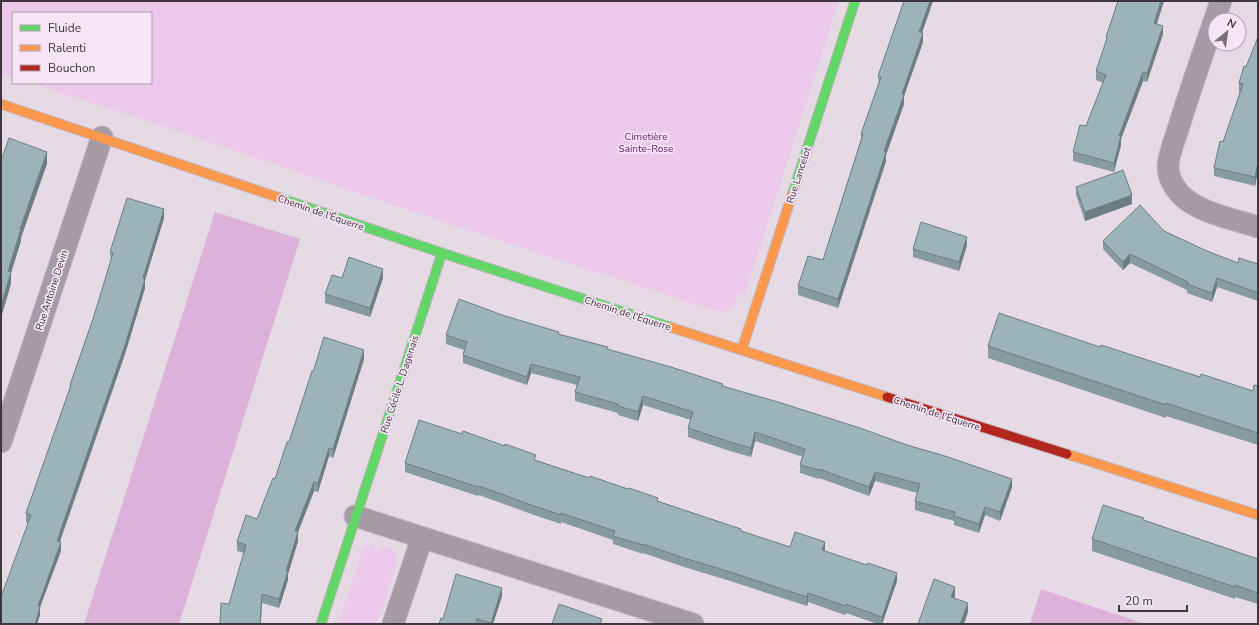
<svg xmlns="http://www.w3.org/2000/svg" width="1259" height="625" font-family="'Nunito Sans',sans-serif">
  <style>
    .green { fill: #edc9ec }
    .forest { fill: #dcb2db }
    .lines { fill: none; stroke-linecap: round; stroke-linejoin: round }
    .street-casing { stroke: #c0b7bf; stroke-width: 23 }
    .fast-casing { stroke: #c0b7bf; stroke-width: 11 }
    .slow-casing { stroke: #c0b7bf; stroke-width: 11 }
    .jam-casing { stroke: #c0b7bf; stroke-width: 11 }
    .street { stroke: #a59ba5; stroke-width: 21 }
    .fast { stroke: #63d668; stroke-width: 9 }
    .slow { stroke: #ff974d; stroke-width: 9 }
    .jam { stroke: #b3261e; stroke-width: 9 }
    .wall { fill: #869aa0 }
    .shaded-wall { fill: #6d7d82 }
    .building { fill: #9cb3ba; stroke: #6d7d82 }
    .labels { text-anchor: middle; stroke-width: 3.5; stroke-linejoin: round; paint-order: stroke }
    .park-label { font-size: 10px; fill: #651667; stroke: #f7e4f7 }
    .street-label { font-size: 10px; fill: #3d363d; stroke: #f7e4f7 }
  </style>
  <rect width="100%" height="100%" fill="#e6dbe5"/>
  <g class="green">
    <path d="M1 1H839L745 295 739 294C733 313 728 314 709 309L443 222 153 123 29 83H151V13H13V78L1 74Z"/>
    <path d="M375 543 374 549 380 550 382 545C393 548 398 550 397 563L377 624H338L362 552C365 546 369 544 375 543Z"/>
  </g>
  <g class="forest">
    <polygon points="215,212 300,239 179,624 84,624"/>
    <polygon points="1041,589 1145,624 1030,624"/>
  </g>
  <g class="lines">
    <g class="street-casing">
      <g id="street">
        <path d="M1221 1C1207 42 1192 84 1179 126 1176 137 1168 155 1168 167 1168 177 1173 186 1180 194 1198 213 1234 219 1258 227"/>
        <polyline points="1,442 102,137"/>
        <polyline points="355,516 693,624"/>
        <polyline points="393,624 422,538"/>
      </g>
    </g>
    <g class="fast-casing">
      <g id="fast">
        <polyline points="792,195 855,1"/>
        <polyline points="280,198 442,253 670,327"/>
        <polyline points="321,624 442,253"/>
      </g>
    </g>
    <g class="slow-casing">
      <g id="slow">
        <polyline points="1,104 280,198"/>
        <polyline points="670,327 887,397"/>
        <polyline points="742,349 792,195"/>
        <polyline points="1067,454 1258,515"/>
      </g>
    </g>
    <g class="jam-casing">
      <polyline id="jam" points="887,397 1067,454"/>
    </g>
    <use href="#street" class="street"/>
    <use href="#fast" class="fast"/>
    <use href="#slow" class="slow"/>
    <use href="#jam" class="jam"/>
  </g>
  <g class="wall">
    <polygon points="904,1 933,1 922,33 923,42 904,96 904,104 886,155 886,161 838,308 798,295 798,286 823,260 861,140 861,134 879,85 878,76"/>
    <polygon points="1117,1 1164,1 1157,24 1163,34 1147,82 1143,81 1121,139 1121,145 1114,172 1073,161 1073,152 1086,126 1103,83 1096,80 1096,71 1106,43 1106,37 1117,3"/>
    <polygon points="1258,37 1258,171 1255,186 1214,176 1214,168 1223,142 1240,92 1239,92 1239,83 1246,67"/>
    <polygon points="1076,187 1132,204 1085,221 1076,195"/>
    <polygon points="164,218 145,280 145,288 125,354 60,542 61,551 40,607 40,615 37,624 1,624 28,523 26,522 26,513 70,389 70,385 93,319 111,261 110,252"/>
    <polygon points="1164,231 1207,251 1238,263 1258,264 1258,301 1217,287 1212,302 1187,293 1187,290 1130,263 1123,270 1103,249 1103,241"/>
    <polygon points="967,245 959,271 913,257 913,249"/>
    <polygon points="383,278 370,317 325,303 325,294"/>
    <polygon points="559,334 723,386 1012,487 1000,521 985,515 979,533 954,525 954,521 915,510 915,501 917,493 875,481 869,496 819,478 819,479 800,473 800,465 803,457 755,441 751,457 730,451 688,437 688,428 691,420 643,405 638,421 618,415 618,413 575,401 575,392 577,385 531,373 527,385 463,363 463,355 464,350 446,344 446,335"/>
    <polygon points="988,346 1100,347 1200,377 1253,391 1258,386 1258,445 1166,416 1166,418 988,358"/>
    <polygon points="364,359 333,458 329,456 318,492 314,491 298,532 298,541 288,574 288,580 279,608 262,603 261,624 220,624 229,604 244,553 237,551 237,542 257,519 275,479 289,442 313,372"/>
    <polygon points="462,434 505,446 536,460 658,501 741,531 790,547 825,551 897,581 882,624 878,624 846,613 845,615 808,602 807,606 727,580 684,567 643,553 643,554 613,544 613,540 561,522 561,524 534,515 479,495 478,496 405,472 405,463"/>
    <polygon points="1144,520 1258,559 1258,604 1235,597 1235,599 1092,551 1092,539"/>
    <polygon points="502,596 493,624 439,624"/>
  </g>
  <g class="shaded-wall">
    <polygon points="930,1 933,1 919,41 919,32"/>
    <polygon points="1161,1 1164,1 1154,31 1154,23"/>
    <polygon points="1163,26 1163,34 1147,82 1147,73"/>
    <polygon points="923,33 923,42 904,96 904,104 886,155 886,161 838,308 838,299 902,94"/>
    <polygon points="1143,72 1143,81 1121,139 1121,145 1114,172 1114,163 1119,136"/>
    <polygon points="47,152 47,164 21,238 21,241 8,283 8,271 20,229"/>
    <polygon points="1258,162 1258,171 1255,186 1255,177"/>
    <polygon points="1132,195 1132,204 1085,221 1085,212"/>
    <polygon points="164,209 164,218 145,280 145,288 125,354 57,549 57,541 143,278"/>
    <polygon points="967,237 967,245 959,271 959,262"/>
    <polygon points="1130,254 1130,263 1123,270 1123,262"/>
    <polygon points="383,269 383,278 370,317 370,308"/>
    <polygon points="11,272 11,284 1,318 1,306"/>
    <polygon points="1217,278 1217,287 1212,302 1212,293"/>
    <polygon points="364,350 364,359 333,458 333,449"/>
    <polygon points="531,364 531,373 527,385 527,377"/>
    <polygon points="643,396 643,405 638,421 638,412"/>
    <polygon points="755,432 755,441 751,457 751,448"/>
    <polygon points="329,448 329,456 318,492 318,483"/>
    <polygon points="875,472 875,481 869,496 869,487"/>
    <polygon points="1012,479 1012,487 1000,521 1000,512"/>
    <polygon points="314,482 314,491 298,532 298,541 288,574 288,580 279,608 279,599 295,531"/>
    <polygon points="985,507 985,515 979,533 979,524"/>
    <polygon points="61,542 61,551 40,607 40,615 37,624 35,624 38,606"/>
    <polygon points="825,542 825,551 822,559 822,550"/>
    <polygon points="897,573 897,581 882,624 882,617"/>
    <polygon points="955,587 955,596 951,605 951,597"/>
    <polygon points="502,588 502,596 493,624 491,624"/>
    <polygon points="808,593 808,602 807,606 807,597"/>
    <polygon points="968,603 968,612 964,624 960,624"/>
  </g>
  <g class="building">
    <polygon points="904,1 930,1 919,32 923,33 902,94 904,95 884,151 886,152 838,299 798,286 808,256 823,260 863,134 861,134 881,77 878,76"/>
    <polygon points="1118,1 1161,1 1154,23 1163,26 1147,73 1143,72 1119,136 1121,136 1114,163 1073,152 1080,125 1086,126 1106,75 1096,71 1107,38 1106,37"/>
    <polygon points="1258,37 1258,162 1255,177 1214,168 1220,141 1223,142 1243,84 1239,83 1244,66 1246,67"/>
    <polygon points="9,138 47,152 20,229 21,229 8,271 11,272 1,306 1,161"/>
    <polygon points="1123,170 1132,195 1085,212 1076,187"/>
    <polygon points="127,198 164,209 143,278 145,279 125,345 57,541 61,542 38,606 40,607 35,624 1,624 1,597 31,515 26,513 71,385 70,385 93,319 113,253 110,252"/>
    <polygon points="1140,205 1164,231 1207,251 1238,263 1239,258 1258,264 1258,293 1217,278 1212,293 1187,284 1188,282 1130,254 1123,262 1103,241"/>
    <polygon points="921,222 967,237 959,262 913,249"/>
    <polygon points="349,257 383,269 370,308 325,294 332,275 342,278"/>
    <polygon points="459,299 505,316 559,332 558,334 608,347 607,349 671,367 723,384 722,386 778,402 860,428 907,445 945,456 1012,479 1000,512 985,507 979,524 954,516 955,512 915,501 920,484 875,472 869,487 819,469 819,470 800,465 805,449 755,432 751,448 730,442 688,428 693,412 643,396 638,412 618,406 618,404 575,392 580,377 531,364 527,377 463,355 467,342 446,335"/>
    <polygon points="999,313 1100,347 1101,345 1200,377 1201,374 1253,391 1254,385 1258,386 1258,433 1166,403 1166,405 988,346"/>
    <polygon points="324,337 364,350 333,449 329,448 318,483 314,482 295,531 298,532 286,571 288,571 279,599 262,594 260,624 220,624 221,603 229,604 246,545 237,542 246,515 257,519 273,478 275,479 287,442 289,442 312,371 313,372"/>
    <polygon points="419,420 462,434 463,431 505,446 505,444 536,455 534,460 589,478 590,476 628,489 629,488 658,498 657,501 741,529 741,531 790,547 795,532 825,542 822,550 867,565 868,563 897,573 882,617 846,604 845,606 808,593 807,597 727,571 684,558 643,544 643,545 613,536 615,531 561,513 561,515 534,506 479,486 478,487 405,463"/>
    <polygon points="1103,505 1144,518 1143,520 1258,559 1258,593 1235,585 1235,587 1092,539"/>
    <polygon points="456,574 502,588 491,623 477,619 476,624 439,624 441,618 443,619"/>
    <polygon points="934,579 955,587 951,597 968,603 960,624 918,624"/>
    <polygon points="559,604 602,619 600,624 552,624"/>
  </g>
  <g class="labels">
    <g class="park-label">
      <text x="646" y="140">Cimetière<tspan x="646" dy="12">Sainte-Rose</tspan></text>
    </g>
    <g class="street-label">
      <text transform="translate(798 175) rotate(-72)" y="4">Rue Lancelot</text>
      <text transform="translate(321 212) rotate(19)" y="4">Chemin de l'Équerre</text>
      <text transform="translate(51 290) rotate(-72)" y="4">Rue Antoine Devin</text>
      <text transform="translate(628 313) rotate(18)" y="4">Chemin de l'Équerre</text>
      <text transform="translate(399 384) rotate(-72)" y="4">Rue Cécile L. Dagenais</text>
      <text transform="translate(937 413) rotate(18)" y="4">Chemin de l'Équerre</text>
    </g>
  </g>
  <rect width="1259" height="625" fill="none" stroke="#3d363d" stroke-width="4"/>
  <rect x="12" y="12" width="140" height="72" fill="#f7e4f7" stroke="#ad9ead"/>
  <rect x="20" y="25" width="20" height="6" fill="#63d668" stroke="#ad9ead"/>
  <text x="48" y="32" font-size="12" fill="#3d363d">Fluide</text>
  <rect x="20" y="45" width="20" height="6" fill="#ff974d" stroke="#ad9ead"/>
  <text x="48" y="52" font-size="12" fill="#3d363d">Ralenti</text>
  <rect x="20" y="65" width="20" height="6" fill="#b3261e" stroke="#ad9ead"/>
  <text x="48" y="72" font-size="12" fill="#3d363d">Bouchon</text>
  <g transform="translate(1227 32) rotate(29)"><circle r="19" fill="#f7e4f7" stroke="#ad9ead"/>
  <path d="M0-3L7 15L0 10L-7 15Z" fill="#787078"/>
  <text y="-6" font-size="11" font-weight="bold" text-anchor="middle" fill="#3d363d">N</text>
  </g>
  <path d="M1119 605v6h68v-6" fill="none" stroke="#3d363d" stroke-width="2"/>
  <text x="1125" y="605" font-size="12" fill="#3d363d" stroke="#f7e4f7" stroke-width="3" paint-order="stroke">20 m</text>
</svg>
